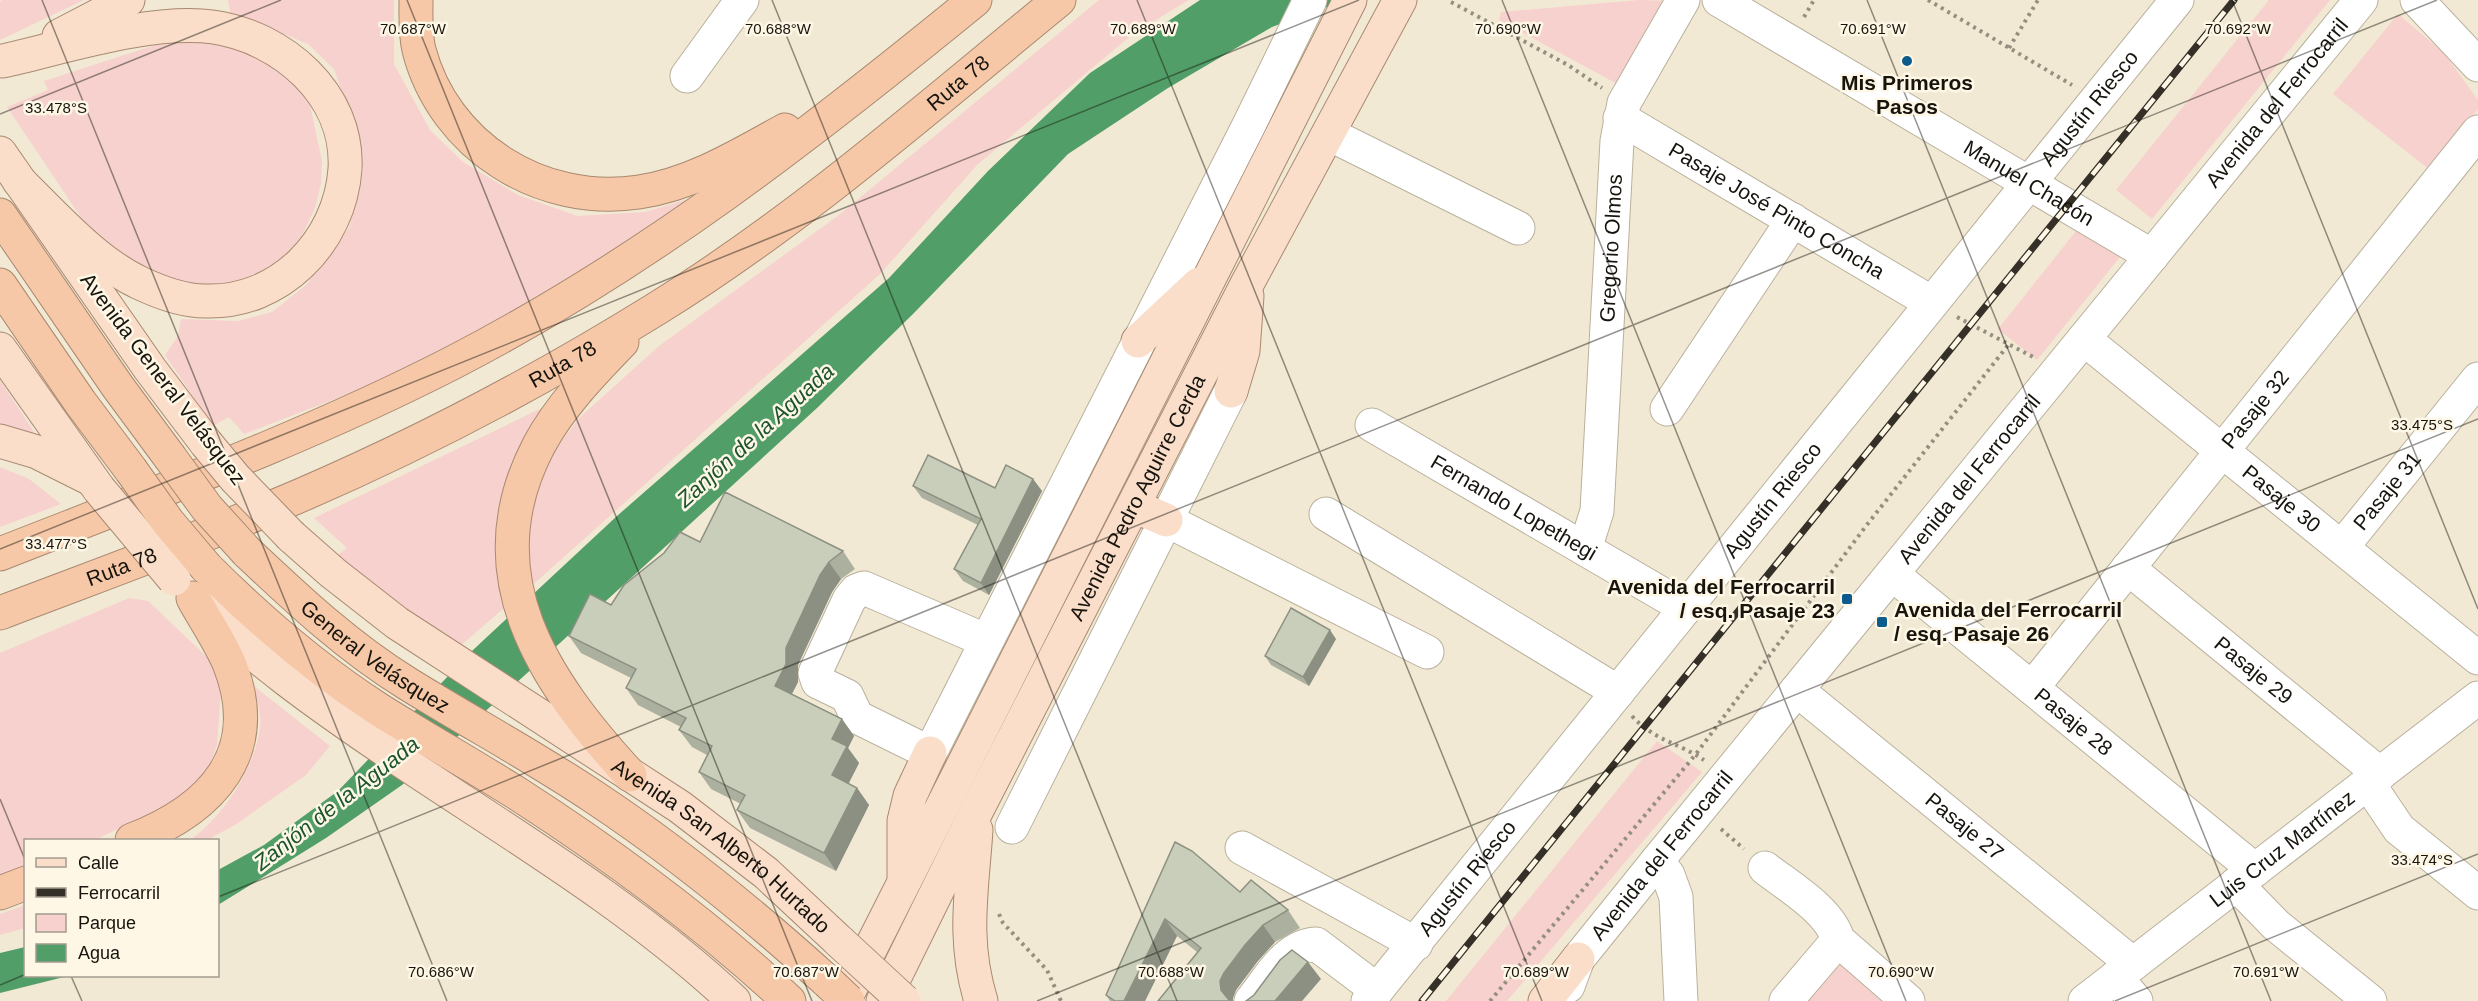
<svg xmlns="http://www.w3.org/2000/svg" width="2478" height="1001" font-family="Arial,sans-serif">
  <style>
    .green { fill: #f7d1cd }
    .water { fill: #529e68 }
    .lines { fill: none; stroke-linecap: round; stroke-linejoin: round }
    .minor-casing { stroke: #b9b19d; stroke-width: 35 }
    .major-casing { stroke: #a88971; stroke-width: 35 }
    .highway-casing { stroke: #a88971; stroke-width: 35 }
    .path { stroke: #958f80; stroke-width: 4; stroke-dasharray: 3 4.5; stroke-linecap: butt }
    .minor { stroke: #fff; stroke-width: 33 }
    .major { stroke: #fadeca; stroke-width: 33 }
    .highway { stroke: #f6c8a7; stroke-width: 33 }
    .rail-casing { stroke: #343027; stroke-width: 7 }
    .rail { stroke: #fef7e6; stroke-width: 4.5; stroke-dasharray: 14; stroke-linecap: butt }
    .major-bridge-casing { stroke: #a88971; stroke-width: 35; stroke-linecap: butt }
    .highway-bridge-casing { stroke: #a88971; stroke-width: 35; stroke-linecap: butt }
    .major-bridge { stroke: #fadeca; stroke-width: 33 }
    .highway-bridge { stroke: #f6c8a7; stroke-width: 33 }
    .wall { fill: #acb19f }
    .shaded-wall { fill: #8c9082 }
    .building { fill: #c8ceb9; stroke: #8c9082; stroke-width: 1.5 }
    .ticks { fill: none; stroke: #17140d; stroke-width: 1.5; stroke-opacity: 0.45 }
    .poi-dot { fill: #0d5a8d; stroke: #fef7e6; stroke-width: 2 }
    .labels { text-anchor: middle; stroke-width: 5; stroke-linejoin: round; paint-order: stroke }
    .street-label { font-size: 21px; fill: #17140d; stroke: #fef7e6 }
    .poi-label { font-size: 21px; font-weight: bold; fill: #17140d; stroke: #fef7e6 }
    .water-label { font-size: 22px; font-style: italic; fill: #1c542f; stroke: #fef7e6 }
    .ticks-label { font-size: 15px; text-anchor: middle; fill: #17140d; stroke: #fef7e6; stroke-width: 5; stroke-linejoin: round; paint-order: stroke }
  </style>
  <rect width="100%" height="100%" fill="#f2e9d4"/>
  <g class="green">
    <polygon points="2,0 84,0 0,40 0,2"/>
    <polygon points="228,0 394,0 394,64 430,130 463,162 518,195 578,216 645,212 702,195 562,288 377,383 244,434 229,417 213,426 165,355 178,336 181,319 238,321 272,312 306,285 349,228 363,170 350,116 334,69 308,44 272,29 231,16"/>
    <polygon points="1099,0 1189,0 1134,33 978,164 880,274 527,590 524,518 539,472 579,418 659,346 839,215"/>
    <polygon points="1639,0 1678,1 1621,86 1499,20 1501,12"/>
    <polygon points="2269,0 2330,0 2152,219 2116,190"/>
    <polygon points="2398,14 2444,53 2478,100 2478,109 2430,170 2333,94"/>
    <polygon points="211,41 265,57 300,88 310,105 322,161 321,184 315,208 303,233 291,250 269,268 223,290 156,281 98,239 80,216 7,107 48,90 44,81 155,45"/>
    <polygon points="2080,226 2120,257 2037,360 1998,329"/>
    <polygon points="0,380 40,441 0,429"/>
    <polygon points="546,406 500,561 504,608 459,647 413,616 336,556 347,548 314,518"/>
    <polygon points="0,467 29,479 61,504 0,527"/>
    <polygon points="129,598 148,601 209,659 221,691 217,746 200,789 95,840 26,840 25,868 0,878 0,653"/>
    <path d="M254 686 330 746 306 775 235 825 207 840H190C222 818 255 768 260 728 262 715 256 699 254 686Z"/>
    <polygon points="1657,741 1702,772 1507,1001 1446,1001"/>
    <polygon points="25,905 25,928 0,935 0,914"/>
    <polygon points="1838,948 1901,1001 1792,1001"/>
  </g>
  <g class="water">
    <polygon points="1200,0 1346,0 1272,27 1168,88 1068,154 913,314 817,408 456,738 402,785 326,838 218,905 218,870 264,845 338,791 473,650 617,516 889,278 988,171 1090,73"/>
    <polygon points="25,947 26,976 68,976 0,993 0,953"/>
  </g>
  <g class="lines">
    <g class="minor-casing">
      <g id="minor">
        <path id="s1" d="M1719 0 2152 256"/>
        <polyline points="2417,0 2478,65"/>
        <polyline points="687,76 742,0"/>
        <path id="s2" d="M1620 118 1932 303"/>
        <polyline points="1329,134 1518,228"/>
        <path id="s3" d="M2084 339 2478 658"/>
        <polyline points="1667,409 1793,220"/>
        <path id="s4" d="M1372 425 1686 608"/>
        <polyline points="1326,514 1618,692"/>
        <polyline points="1166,520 1427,652"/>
        <path id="s5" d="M2342 547 2478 379"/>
        <path id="s6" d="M1585 549 1597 511 1617 141 1624 103 1683 0"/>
        <path id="s7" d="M2128 568 2380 774"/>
        <path id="s8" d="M1892 574 2255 870"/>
        <polyline points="987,641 864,588 856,591 849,600 815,673 818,682 847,696 857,717 930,753 1249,125 1310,0"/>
        <path id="s9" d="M2032 688 2478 132"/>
        <path id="s10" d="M1797 690 2133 964"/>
        <polyline points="2368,783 2399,829 2478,893"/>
        <polyline points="1012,827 1231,391"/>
        <polyline points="1242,848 1416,944"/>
        <polyline points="1657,861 1668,875 1676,897 1681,1001"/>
        <path d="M1765 868C1788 886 1831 911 1838 940L1908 1001"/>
        <polyline points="2236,884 2276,925 2370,1001"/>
        <polyline points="2116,977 2136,1001"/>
        <path id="s11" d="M1568 986 1578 959 1657 861 2361 0"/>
        <path d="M1251 1001C1269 979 1285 946 1316 944L1377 990"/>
        <path id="s12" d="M1368 1001 2177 0"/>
        <polyline points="1786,1001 1838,940"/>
        <path id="s13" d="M2085 1001 2478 698"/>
      </g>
    </g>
    <g class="major-casing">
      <g id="major">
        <polyline points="59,36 128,0"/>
        <path d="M3 61C65 47 150 19 213 27 282 37 349 94 345 169 340 242 279 304 205 301 183 301 159 292 140 283 95 262 54 215 19 181"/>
        <polyline points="0,153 150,369 206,443"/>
        <polyline points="1138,341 1199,284"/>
        <polyline points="0,349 99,489"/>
        <polyline points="1231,391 1243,351 1247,296"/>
        <polyline points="0,441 37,452 89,478"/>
        <polyline points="1134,506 1166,520"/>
        <path id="s14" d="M291 536 333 573 397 623 680 807 766 873 840 942"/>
        <path d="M203 608C255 659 315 702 375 743 497 826 626 900 734 1001"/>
        <path d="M976 830C972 891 962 940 981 1001"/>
        <polyline points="904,877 904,821 910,796 930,753"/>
        <polyline points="844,1001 1350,0"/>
        <path id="s15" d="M883 1001 977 810 1247 284 1400 0"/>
        <polyline points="1545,1001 1578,959"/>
      </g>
    </g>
    <g class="highway-casing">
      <g id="highway">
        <path d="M416 0C416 16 415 34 419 50 444 146 541 207 639 192 692 184 738 156 785 130"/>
        <polyline points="0,215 118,387 169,456"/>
        <polyline points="0,285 80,402 131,470"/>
        <path d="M622 342C592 373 560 406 539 445 471 574 543 680 630 775"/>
        <path id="s16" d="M247 552C298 600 348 647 408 684 469 722 533 756 594 797 677 852 754 915 828 982"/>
        <path d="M0 554C153 494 308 437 454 362 644 264 811 134 975 0"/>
        <path d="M206 567C258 619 316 669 378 709 424 738 472 765 518 794 614 856 705 923 789 1001"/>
        <path id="s17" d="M0 613C89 579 178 547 266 510 401 454 532 386 656 309 800 220 928 107 1059 0"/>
        <path d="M132 840C212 809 265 753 229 663 219 640 205 620 193 598"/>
        <polyline points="0,893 26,883"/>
      </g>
    </g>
    <g class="path">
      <polyline points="1928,0 2072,85"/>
      <polyline points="1451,2 1568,65 1602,88"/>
      <polyline points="1804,17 1814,0"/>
      <polyline points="2009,48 2038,0"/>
      <polyline points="1957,317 2035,358"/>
      <path d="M1632 716C1655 741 1677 742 1704 760"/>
      <polyline points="1721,829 1744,849"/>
      <polyline points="999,914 1003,923 1047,970 1061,1001"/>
      <polyline points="1490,1001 1696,754 1866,526 2009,344"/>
    </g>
    <use href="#minor" class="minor"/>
    <use href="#major" class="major"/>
    <use href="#highway" class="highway"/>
    <g class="rail-casing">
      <polyline id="rail" points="1422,1001 2234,0"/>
    </g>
    <use href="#rail" class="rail"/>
    <g class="major-bridge-casing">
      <g id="major-bridge">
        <polyline points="206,443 235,478 291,536"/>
        <polyline points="99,489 174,579"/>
        <polyline points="840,942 904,1001"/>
      </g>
    </g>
    <g class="highway-bridge-casing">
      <g id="highway-bridge">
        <polyline points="169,456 207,508 247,552"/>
        <polyline points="131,470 168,522 206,567"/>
        <polyline points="828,982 848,1001"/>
      </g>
    </g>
    <use href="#major-bridge" class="major-bridge"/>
    <use href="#highway-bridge" class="highway-bridge"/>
  </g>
  <g class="wall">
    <polygon points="1033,479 1042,491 989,595 963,581 954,569 978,525 922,498 913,486 995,488"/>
    <polygon points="700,542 843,551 855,569 841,579 832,592 798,665 798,682 792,694 842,719 854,736 848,748 859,763 849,783 857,788 869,805 836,871 750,828 737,810 741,804 711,789 699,772 707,755 692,747 679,730 681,727 638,705 626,688 631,678 581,653 569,636"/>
    <polygon points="1336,639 1309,686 1271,665 1265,656"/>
    <polygon points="1175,842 1240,892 1288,910 1300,928 1275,942 1257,962 1236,990 1233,998 1233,1001 1197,952 1177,936 1145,1001 1110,1001 1106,995"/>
  </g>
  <g class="shaded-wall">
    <polygon points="1033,479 1042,491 989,595 981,583"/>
    <polygon points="829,562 841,579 832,592 798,665 798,682 787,703 775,686 786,648 820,575"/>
    <polygon points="1330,630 1336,639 1309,686 1303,677"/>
    <polygon points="842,719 854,736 848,748 859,763 844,792 832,775 832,739"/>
    <polygon points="857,788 869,805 836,871 824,853"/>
    <polygon points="1165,919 1177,936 1145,1001 1124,1001"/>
    <polygon points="1263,925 1275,942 1257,962 1236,990 1233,998 1233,1001 1229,1001 1221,990 1220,981 1224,973 1245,945"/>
    <polygon points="1308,962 1321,979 1302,1001 1275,1001"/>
  </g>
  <g class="building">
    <polygon points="928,455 995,488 1006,465 1033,479 981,583 954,569 981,519 913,486"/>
    <polygon points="725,492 843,551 829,562 820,575 786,648 786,664 775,686 842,719 832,739 847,746 832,775 857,788 824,853 737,810 745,795 699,772 712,746 679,730 686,718 626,688 636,669 569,636 590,594 611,605 624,585 664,553 680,532 700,542"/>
    <polygon points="1291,608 1330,630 1303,677 1265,656"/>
    <polygon points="1175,842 1192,851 1240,892 1251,880 1288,910 1263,925 1245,945 1224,973 1220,981 1221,990 1228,999 1233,1001 1158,1001 1201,948 1165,919 1124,1001 1115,1001 1106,995"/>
    <polygon points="1292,950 1308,962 1275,1001 1246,1001 1254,995 1280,960"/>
  </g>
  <path class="ticks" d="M42 0 447 1001M407 0 812 1001M772 0 1177 1001M1137 0 1542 1001M1502 0 1906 1001M1867 0 2271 1001M2232 0 2478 609M0 114 281 0M0 549 1359 0M0 799 26 862M218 897 2437 0M71 976 82 1001M0 985 26 974M1037 1001 2478 419M2115 1001 2478 854"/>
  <g class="poi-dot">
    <circle cx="1907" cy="61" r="6"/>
    <rect x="1841" y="593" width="12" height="12" rx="3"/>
    <rect x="1876" y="616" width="12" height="12" rx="3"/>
  </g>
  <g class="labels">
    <g class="street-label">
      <text dy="7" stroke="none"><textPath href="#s17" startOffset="1102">Ruta 78</textPath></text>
      <text dy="7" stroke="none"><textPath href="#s11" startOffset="1134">Avenida del Ferrocarril</textPath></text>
      <text dy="7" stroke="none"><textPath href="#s12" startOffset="1148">Agustín Riesco</textPath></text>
      <text dy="7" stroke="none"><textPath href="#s1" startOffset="360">Manuel Chacón</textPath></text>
      <text dy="7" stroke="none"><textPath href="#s2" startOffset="182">Pasaje José Pinto Concha</textPath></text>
      <text dy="7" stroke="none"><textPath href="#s6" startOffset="303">Gregorio Olmos</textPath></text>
      <text dy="7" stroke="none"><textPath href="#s17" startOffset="616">Ruta 78</textPath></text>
      <text transform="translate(163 379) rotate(53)" y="7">Avenida General Velásquez</text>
      <text dy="7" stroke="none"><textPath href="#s9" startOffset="357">Pasaje 32</textPath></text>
      <text dy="7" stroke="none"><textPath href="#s11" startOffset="648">Avenida del Ferrocarril</textPath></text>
      <text dy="7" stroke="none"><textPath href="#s5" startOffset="72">Pasaje 31</textPath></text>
      <text dy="7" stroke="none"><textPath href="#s15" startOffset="564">Avenida Pedro Aguirre Cerda</textPath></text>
      <text dy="7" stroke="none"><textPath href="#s3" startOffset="254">Pasaje 30</textPath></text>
      <text dy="7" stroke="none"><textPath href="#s12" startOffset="644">Agustín Riesco</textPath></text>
      <text dy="7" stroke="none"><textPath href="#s4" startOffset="164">Fernando Lopethegi</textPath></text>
      <text dy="7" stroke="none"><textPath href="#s17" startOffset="130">Ruta 78</textPath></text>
      <text dy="7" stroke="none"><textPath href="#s16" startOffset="166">General Velásquez</textPath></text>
      <text dy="7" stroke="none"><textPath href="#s7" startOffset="162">Pasaje 29</textPath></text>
      <text dy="7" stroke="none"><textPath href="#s8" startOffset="234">Pasaje 28</textPath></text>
      <text dy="7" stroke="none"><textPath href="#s10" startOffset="216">Pasaje 27</textPath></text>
      <text dy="7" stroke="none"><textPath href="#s14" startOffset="531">Avenida San Alberto Hurtado</textPath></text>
      <text dy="7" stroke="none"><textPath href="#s13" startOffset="249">Luis Cruz Martínez</textPath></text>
      <text dy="7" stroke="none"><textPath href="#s11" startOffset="162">Avenida del Ferrocarril</textPath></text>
      <text dy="7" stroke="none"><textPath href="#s12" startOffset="158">Agustín Riesco</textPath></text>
    </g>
    <g class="poi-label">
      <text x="1907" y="90">Mis Primeros<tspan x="1907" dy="24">Pasos</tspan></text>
      <text x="1835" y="594" text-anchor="end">Avenida del Ferrocarril<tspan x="1835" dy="24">/ esq. Pasaje 23</tspan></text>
      <text x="1894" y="617" text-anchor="start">Avenida del Ferrocarril<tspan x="1894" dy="24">/ esq. Pasaje 26</tspan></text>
    </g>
    <g class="water-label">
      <text transform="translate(755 435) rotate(-42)" y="8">Zanjón de la Aguada</text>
      <text transform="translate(336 803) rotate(-38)" y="8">Zanjón de la Aguada</text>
    </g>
  </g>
  <g class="ticks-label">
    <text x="413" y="34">70.687°W</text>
    <text x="778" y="34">70.688°W</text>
    <text x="1143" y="34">70.689°W</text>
    <text x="1508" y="34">70.690°W</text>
    <text x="1873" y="34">70.691°W</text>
    <text x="2238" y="34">70.692°W</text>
    <text x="56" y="113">33.478°S</text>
    <text x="2422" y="430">33.475°S</text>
    <text x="56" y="549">33.477°S</text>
    <text x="2422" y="865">33.474°S</text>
    <text x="441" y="977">70.686°W</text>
    <text x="806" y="977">70.687°W</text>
    <text x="1171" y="977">70.688°W</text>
    <text x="1536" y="977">70.689°W</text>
    <text x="1901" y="977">70.690°W</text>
    <text x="2266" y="977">70.691°W</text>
  </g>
  <rect x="24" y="839" width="195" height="138" fill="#fef7e6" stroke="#a29c8f" stroke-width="1.5"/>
  <rect x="36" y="858" width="30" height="9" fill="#fadeca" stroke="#a29c8f" stroke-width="1.5"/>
  <text x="78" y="869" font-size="18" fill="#17140d">Calle</text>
  <rect x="36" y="888" width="30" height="9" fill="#343027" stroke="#a29c8f" stroke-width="1.5"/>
  <text x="78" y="899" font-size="18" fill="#17140d">Ferrocarril</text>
  <rect x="36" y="914" width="30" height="18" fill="#f7d1cd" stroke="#a29c8f" stroke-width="1.5"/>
  <text x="78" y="929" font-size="18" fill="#17140d">Parque</text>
  <rect x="36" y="944" width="30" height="18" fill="#529e68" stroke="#a29c8f" stroke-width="1.5"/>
  <text x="78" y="959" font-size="18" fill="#17140d">Agua</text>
</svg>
